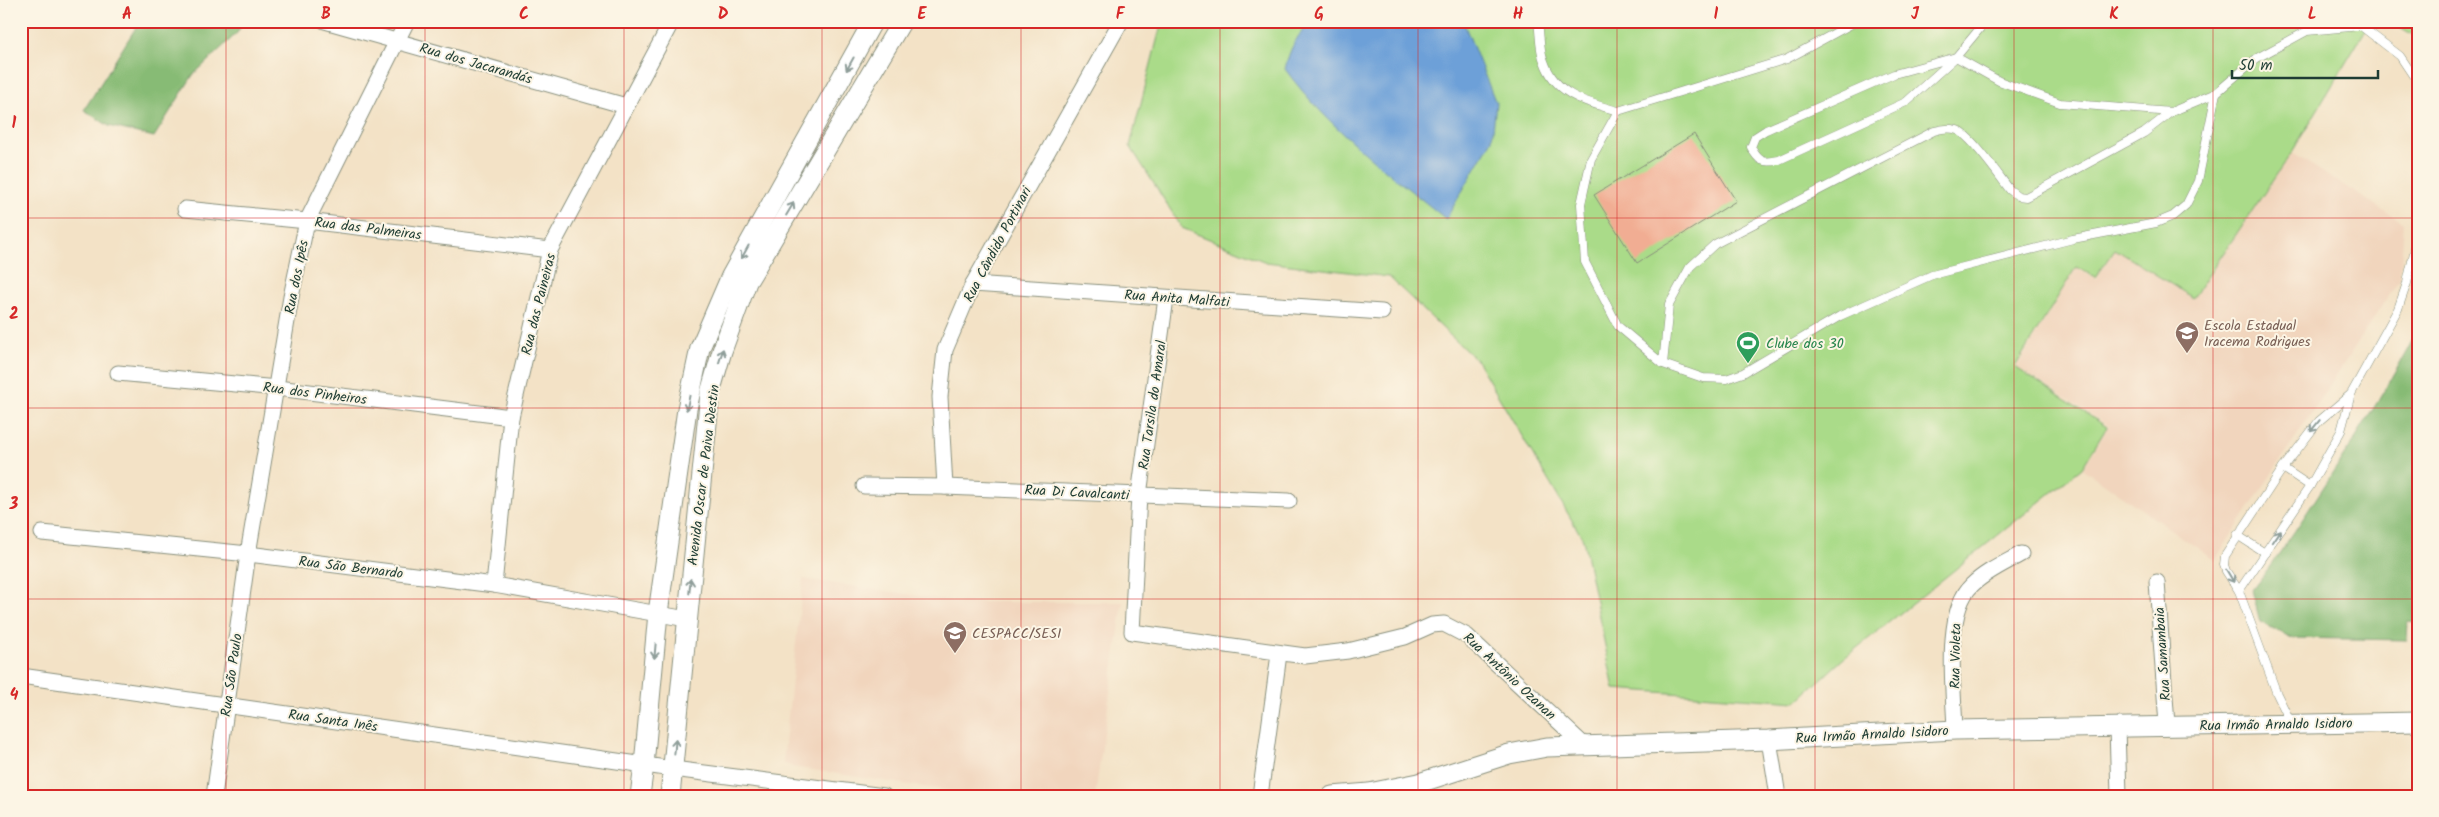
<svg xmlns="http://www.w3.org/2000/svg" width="2439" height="817" font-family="Kalam,sans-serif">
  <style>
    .built { fill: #f1d5bd }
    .green { fill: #aadb89; stroke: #648c5e }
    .forest { fill: #87bb75; stroke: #537c54 }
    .water { fill: #6da0d8; stroke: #466e86 }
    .building { fill: #f1ad93 }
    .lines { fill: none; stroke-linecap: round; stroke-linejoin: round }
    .service-casing { stroke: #89907d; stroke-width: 9 }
    .minor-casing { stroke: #89907d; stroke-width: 17 }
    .tertiary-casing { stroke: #89907d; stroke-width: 21 }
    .service { stroke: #fff; stroke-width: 8 }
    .minor { stroke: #fff; stroke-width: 15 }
    .tertiary { stroke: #fff; stroke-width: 19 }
    .oneway { stroke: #8f9e9a }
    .grid { fill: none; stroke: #d62828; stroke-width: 1; stroke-opacity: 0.55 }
    .labels { text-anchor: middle; stroke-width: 4; stroke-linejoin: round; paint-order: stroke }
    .street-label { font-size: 14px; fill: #1f3d34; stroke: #fcf5e5 }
    .education-label { font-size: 14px; fill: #785e54; stroke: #fcf5e5; text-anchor: start }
    .leisure-label { font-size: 14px; fill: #27864d; stroke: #fcf5e5; text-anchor: start }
    .neatline { fill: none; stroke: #d62828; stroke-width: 2 }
    .grid-label { font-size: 16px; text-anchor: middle; font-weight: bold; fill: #d62828 }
  </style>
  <rect width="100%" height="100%" fill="#fcf5e5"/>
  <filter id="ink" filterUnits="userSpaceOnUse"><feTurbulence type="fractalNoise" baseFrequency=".02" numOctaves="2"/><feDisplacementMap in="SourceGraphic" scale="10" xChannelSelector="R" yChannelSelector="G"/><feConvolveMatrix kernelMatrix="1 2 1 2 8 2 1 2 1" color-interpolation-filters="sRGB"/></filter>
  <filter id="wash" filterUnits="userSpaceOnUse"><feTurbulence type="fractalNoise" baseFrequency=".0096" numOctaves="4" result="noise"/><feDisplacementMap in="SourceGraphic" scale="20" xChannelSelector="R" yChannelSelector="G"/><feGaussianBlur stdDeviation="1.12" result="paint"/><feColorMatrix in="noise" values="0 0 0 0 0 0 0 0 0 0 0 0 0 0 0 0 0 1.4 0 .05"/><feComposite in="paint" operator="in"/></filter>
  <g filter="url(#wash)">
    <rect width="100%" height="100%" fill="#f3e2c6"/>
    <g class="built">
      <polygon points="2292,153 2404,223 2400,278 2215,560 2083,469 2109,426 2017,367 2076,268 2096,279 2115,249 2193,299"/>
      <polygon points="803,579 960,602 1123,602 1095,796 983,796 793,767 783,763"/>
    </g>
    <g class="green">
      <polygon points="1162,21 2371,21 2292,152 2193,298 2115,249 2095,277 2076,267 2015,367 2107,427 2082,468 1843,659 1796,702 1614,689 1583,539 1478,362 1389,277 1266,262 1182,228 1130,146"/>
      <polygon points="2390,21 2418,21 2418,38"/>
    </g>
    <g class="forest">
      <polygon points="140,21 244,21 237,33 193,75 154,137 109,126 84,110"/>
      <path d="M2418 330V622L2408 621 2407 640 2292 638 2260 622 2252 590C2282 552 2308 511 2334 471 2364 425 2393 378 2418 330Z"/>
    </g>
    <path class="water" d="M1314 21H1463L1496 103 1492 140 1446 219C1389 173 1328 128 1285 69 1289 51 1297 32 1314 21Z"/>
    <g id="blocks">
      <polygon class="building" points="1694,134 1736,201 1637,263 1594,195"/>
    </g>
  </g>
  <g filter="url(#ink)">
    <use href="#blocks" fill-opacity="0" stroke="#89907d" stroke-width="1"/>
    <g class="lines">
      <g class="service-casing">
        <g id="service">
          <path d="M1538 21C1540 33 1539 49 1544 61 1556 96 1586 102 1618 111"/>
          <polyline points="1857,21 1787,59 1618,111 1591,159 1581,204 1585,262 1618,326 1663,364 1703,378 1726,379 1743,373 1840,316 1932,275 2073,239 2156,223 2173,216 2186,205 2198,181 2216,93"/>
          <polyline points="1986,21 1956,57 1999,81 2060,103 2171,112 2216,93 2257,58 2307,31 2361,26 2400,56 2418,83"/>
          <path d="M1956 57 1906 102 1779 160C1763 164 1758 161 1751 147L1755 137 1766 130 1894 74Z"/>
          <path d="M1663 364 1669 305 1690 267 1715 244 1934 131C1941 129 1949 127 1957 130 1971 135 2000 177 2010 190L2018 196 2026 197 2144 133 2171 112"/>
          <polyline points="2283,468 2310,486"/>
          <polyline points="2237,535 2265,553"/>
          <polyline points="2239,591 2310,486 2341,431 2351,394 2398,309 2407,283 2418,235"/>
          <polyline points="2291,723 2277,694 2239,591 2226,571 2224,565 2225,556 2283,468 2319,421 2351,394"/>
        </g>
      </g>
      <g class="minor-casing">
        <g id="minor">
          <polyline points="325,21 626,106"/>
          <polyline points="185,209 307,221 550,250"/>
          <polyline points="973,284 1382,312"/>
          <polyline points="1166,298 1139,495 1132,632 1305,656 1348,651 1405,637 1432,625 1444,624 1467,636 1585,746"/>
          <polyline points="118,373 277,388 511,417"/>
          <polyline points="864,486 945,487 1289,501"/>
          <polyline points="945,487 940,397 945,350 973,284 1121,21"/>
          <polyline points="42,533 248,554 494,585 687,619"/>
          <polyline points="2157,582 2167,725"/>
          <polyline points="494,585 511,417 550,250 672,21"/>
          <polyline points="21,676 673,769 884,796"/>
          <polyline points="2117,727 2119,796"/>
          <path d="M1955 730C1954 692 1943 612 1972 585 1985 572 2005 563 2021 554"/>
          <polyline points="1769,740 1778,796"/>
          <polyline points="214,796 248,554 291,297 307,221 407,21"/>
          <polyline points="1260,796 1279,654"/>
        </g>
      </g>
      <g class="tertiary-casing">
        <g id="tertiary">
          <polyline points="640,796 644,765 658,613 687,409 700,348 731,276 873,21"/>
          <polyline points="670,796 710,393 722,351 747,282 902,21"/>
          <polyline points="1332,796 1369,793 1419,783 1509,754 1547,747 1769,740 1955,730 2418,722"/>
        </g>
      </g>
      <use href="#service" class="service"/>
      <use href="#minor" class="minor"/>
      <use href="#tertiary" class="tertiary"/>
    </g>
    <defs><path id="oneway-shaft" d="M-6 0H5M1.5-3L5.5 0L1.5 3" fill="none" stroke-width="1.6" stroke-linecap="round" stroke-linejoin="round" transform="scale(1.25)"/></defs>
    <g class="oneway">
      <use href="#oneway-shaft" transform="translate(850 64) rotate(119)"/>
      <use href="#oneway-shaft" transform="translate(790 209) rotate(-59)"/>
      <use href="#oneway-shaft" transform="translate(745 252) rotate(119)"/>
      <use href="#oneway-shaft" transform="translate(721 356) rotate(-73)"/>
      <use href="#oneway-shaft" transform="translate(688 403) rotate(102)"/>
      <use href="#oneway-shaft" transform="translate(2315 426) rotate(129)"/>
      <use href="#oneway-shaft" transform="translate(2276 536) rotate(-56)"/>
      <use href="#oneway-shaft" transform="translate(2230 576) rotate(59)"/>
      <use href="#oneway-shaft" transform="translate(690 586) rotate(-84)"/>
      <use href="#oneway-shaft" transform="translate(655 651) rotate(95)"/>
      <use href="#oneway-shaft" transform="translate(675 747) rotate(-85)"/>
    </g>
  </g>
  <path class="grid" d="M226 21V796M425 21V796M624 21V796M822 21V796M1021 21V796M1220 21V796M1418 21V796M1617 21V796M1815 21V796M2014 21V796M2213 21V796M21 218H2418M21 408H2418M21 599H2418"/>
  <defs>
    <g id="school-pin" transform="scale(1.25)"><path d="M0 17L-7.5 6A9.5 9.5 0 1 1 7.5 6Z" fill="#8d6e63" stroke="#fcf5e5"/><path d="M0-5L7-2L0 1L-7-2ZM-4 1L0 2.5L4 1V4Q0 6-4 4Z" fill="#fff"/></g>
    <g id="stadium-pin" transform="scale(1.25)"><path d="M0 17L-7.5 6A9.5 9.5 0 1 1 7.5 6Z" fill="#2e9e5b" stroke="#fcf5e5"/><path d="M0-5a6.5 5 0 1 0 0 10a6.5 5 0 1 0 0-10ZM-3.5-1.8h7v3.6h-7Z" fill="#fff"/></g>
  </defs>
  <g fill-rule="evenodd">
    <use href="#school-pin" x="2187" y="333"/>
    <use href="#stadium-pin" x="1748" y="343"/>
    <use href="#school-pin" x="955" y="633"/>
  </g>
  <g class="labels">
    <g class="street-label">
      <text transform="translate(476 63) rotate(16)" y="5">Rua dos Jacarandás</text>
      <text transform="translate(368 228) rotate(7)" y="5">Rua das Palmeiras</text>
      <text transform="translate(997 244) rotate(-62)" y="5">Rua Cândido Portinari</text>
      <text transform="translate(296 277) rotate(-79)" y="5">Rua dos Ipês</text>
      <text transform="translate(1177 298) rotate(4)" y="5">Rua Anita Malfati</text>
      <text transform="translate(538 304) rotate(-76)" y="5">Rua das Paineiras</text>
      <text transform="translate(315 393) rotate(7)" y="5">Rua dos Pinheiros</text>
      <text transform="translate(1152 405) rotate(-82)" y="5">Rua Tarsila do Amaral</text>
      <text transform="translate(703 475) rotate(-83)" y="5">Avenida Oscar de Paiva Westin</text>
      <text transform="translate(1077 492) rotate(3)" y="5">Rua Di Cavalcanti</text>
      <text transform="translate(351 567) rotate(7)" y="5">Rua São Bernardo</text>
      <text transform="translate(2162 654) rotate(-94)" y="5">Rua Samambaia</text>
      <text transform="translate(1955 656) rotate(-89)" y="5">Rua Violeta</text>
      <text transform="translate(231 675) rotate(-82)" y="5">Rua São Paulo</text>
      <text transform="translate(1510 676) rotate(43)" y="5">Rua Antônio Ozanan</text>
      <text transform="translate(333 720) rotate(8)" y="5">Rua Santa Inês</text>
      <text transform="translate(2276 724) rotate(-1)" y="5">Rua Irmão Arnaldo Isidoro</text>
      <text transform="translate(1872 734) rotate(-3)" y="5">Rua Irmão Arnaldo Isidoro</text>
    </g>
    <g class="education-label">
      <text x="2204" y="330">Escola Estadual<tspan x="2204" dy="16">Iracema Rodrigues</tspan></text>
      <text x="972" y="638">CESPACC/SESI</text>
    </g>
    <g class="leisure-label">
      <text x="1766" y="348">Clube dos 30</text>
    </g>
  </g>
  <rect width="2439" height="817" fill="none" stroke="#fcf5e5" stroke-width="55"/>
  <path d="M2232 70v8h146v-8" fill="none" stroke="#1f3d34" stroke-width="2.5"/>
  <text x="2239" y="70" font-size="15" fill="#1f3d34" stroke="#fcf5e5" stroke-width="4" paint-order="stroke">50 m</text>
  <rect x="28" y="28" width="2384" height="762" class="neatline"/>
  <g class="grid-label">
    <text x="127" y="19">A</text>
    <text x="326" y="19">B</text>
    <text x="524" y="19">C</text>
    <text x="723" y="19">D</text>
    <text x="922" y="19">E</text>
    <text x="1120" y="19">F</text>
    <text x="1319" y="19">G</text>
    <text x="1518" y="19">H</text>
    <text x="1716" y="19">I</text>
    <text x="1915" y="19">J</text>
    <text x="2114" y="19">K</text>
    <text x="2312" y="19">L</text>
    <text x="14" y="128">1</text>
    <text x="14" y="319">2</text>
    <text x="14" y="509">3</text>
    <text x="14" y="700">4</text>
  </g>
</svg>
